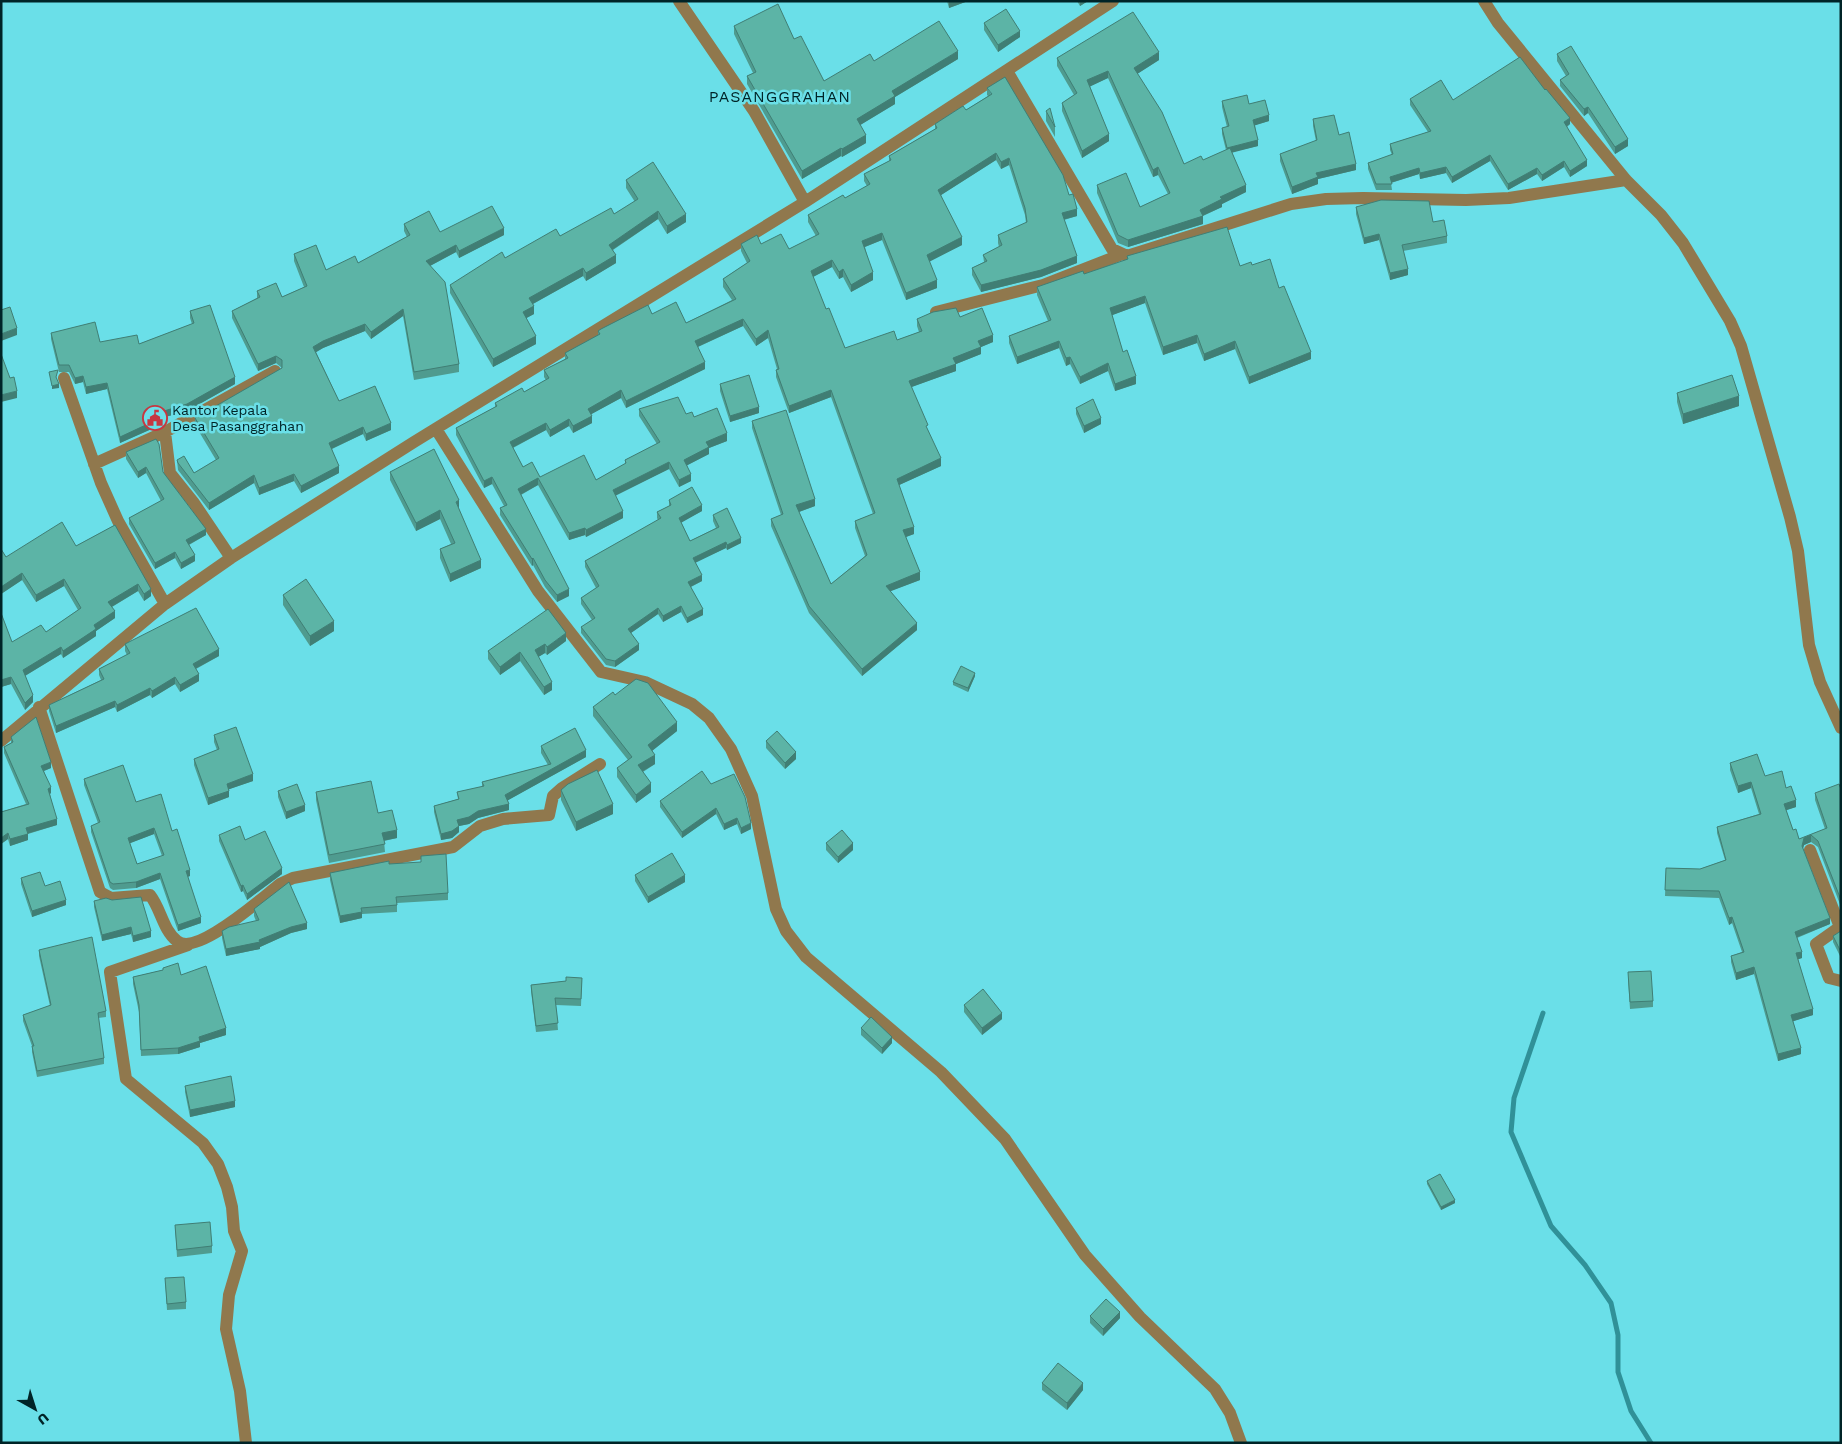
<svg xmlns="http://www.w3.org/2000/svg" width="1842" height="1444" font-family="'Work Sans',sans-serif">
	<rect width="100%" height="100%" fill="#6adfe8"/>
	<g fill="none" stroke-linecap="round" stroke-linejoin="round">
		<path stroke="#309198" stroke-width="5" d="M1543,1013l-29,85 -3,34 40,94 34,39 26,38 7,32v37l13,39 20,32"/>
		<path stroke="#90784d" stroke-width="12" d="M679,1l75,110 51,91
			M1484,1l14,22 128,157 35,35 22,28 47,78 11,25 49,171 8,34 11,94 11,37 21,46
			M1007,71l105,178 15,7 164,-52 35,-5 37,-1 103,2 43,-2 117,-18
			M936,312l107,-27 77,-30
			M64,378l37,105 17,38 47,83
			M436,429l102,162 63,81 44,10 47,22 17,14 22,31 21,47 24,113 10,22 20,26 135,115 64,67 80,116 55,62 75,72 15,24 11,30
			M165,432l110,-61
			M94,464l71,-32 5,41 24,30 37,55
			M39,707l61,185 11,6 39,-3c11,14 13,35 27,46 20,16 86,-44 103,-57l13,-6 160,-31 27,-21 23,-7 46,-4 4,-19 9,-8 38,-24
			M1,741l164,-137 66,-46 183,-116 391,-240 308,-201
			M1810,850l30,77 -24,17 13,34 12,3
			M188,945l-78,27 16,107 77,64 15,21 9,23 5,20 2,24 8,20 -13,44 -3,34 14,62 6,52"/>
	</g>
	<path fill="#4f9b8f" fill-rule="evenodd" d="M947,1h21l-19,7z
		M1077,1h11l-8,5z
		M984,23l36,14 -22,15 -14,-22z
		M734,26l60,13 30,42 50,-20 84,-2 -63,38v7l-35,21 6,18 -24,14 -1,-1 -39,23 -55,-95v-8l6,-3 -19,-39z
		M1557,54l71,92 -13,8 -27,-41 -4,3 -24,-30v-6l6,-4 -9,-15z
		M1057,58l102,2 -22,14 47,90 19,-4 23,-10 -4,-16v-6l5,-1 -5,-20v-6l27,3 20,17 -14,4 3,21 -26,6 14,40 -24,12v3l-19,9v8l-75,23 -10,-4 -21,-50v-8l43,22 28,-13 -10,-19 -5,2 -45,-99 -18,8 19,55 -27,17 -20,-47v-8l12,-8 -17,-29z
		M987,88l90,128 -13,4 13,43 -36,14 -60,15 -9,-17v-7l12,-6 -1,-7 16,-8 -1,-4v-8l28,-12 -1,-8 -16,-50 -8,4 -5,-9 -55,35 21,50 -33,16 8,27 -31,12 -24,-60 -17,7 8,33 -22,12 -8,-15 -4,2 -7,-12 -19,10 13,32 19,39 52,-8 22,-8 -2,-6v-7l43,-2 33,25 -12,5v7l-25,10v7l-45,16 30,79 -42,19 15,49 -8,3 14,43 -30,11 27,39 -55,46 -53,-63 -38,-87v-7l10,-4 -29,-87v-7l63,85 -16,6 32,72 34,-28 -10,-28v-7l18,-7 -42,-117 -42,16 -13,-36v-7l1,-1 -9,-31 -12,8 -13,-20 -45,21 7,22 -79,39 -5,-10 -30,16 1,9 -19,10 -4,-7 -19,11 -4,-7 -33,18 10,19 17,10 56,3 29,-16v-4l32,-16 -18,-28v-7l47,5 8,3 33,24 -18,7v6l-22,11 4,16 -12,6 -10,-18 -54,26 8,23 -37,19 -1,-2 -16,5 -31,-55 -17,10 48,101 -12,6 -12,-15 -12,-22 -1,1 -32,-51v-7l4,-2 -12,-22 -8,4 -28,-53v-7l39,-21v-4l29,-11 22,-12 -2,-3v-7l21,-11v-6l33,-18v-4l54,-17 34,9 46,-23 -9,-13v-8l24,-16 -6,-12v-7h20l28,5 27,-13 -8,-14v-7l37,-17 22,-12 -3,-5v-7l25,-13v-5l46,-27v-5l31,-14 22,-14 -1,-1z
		M1410,99l43,1 117,24 -3,3 20,39 -17,11 -6,-10 -22,14 -5,-7 -29,16 -18,-29 -38,22 -6,-10 -26,6 -1,-5 -28,9 1,7h-16l-8,-21v-6l24,-8 -2,-5v-6l38,-12 -18,-27z
		M1046,111l9,16v10l-9,-16z
		M1313,119l26,16 17,35 -38,9v5l-26,10 -12,-33v-7l36,-13 -3,-15z
		M626,180l60,42 -19,12 -9,-15 -45,31 3,13 -30,18 -3,-5 -50,28 1,10 -8,4 10,26 -43,23 -43,-74v-8l55,-27 109,-44 21,-12 -9,-14z
		M1356,207l77,15 14,14v7l-44,8 5,24 -18,5 -11,-40 -15,4 -8,-30z
		M404,224l36,8 64,3 -45,23 -3,-6 -26,14 29,98v8l-45,8 -11,-64 -32,23 -6,-8 -42,17 -7,4 23,49 52,29 -25,11 -3,-7 -31,15 7,24 -38,20 -7,-12 -35,14 -5,-12 -45,27 -31,-40 -1,-10 17,13 22,-13 -21,-35v-7l87,-50 -6,-5 -18,8 -26,-53v-7l25,-13v-7l25,6 22,-10 -10,-26v-7l32,16 32,-7 49,-26 -3,-6z
		M1127,256l113,10 12,-1 27,23 32,71 -62,25 -14,-35 -31,12 -7,-18 -34,12 -18,-52 -33,12 11,37 13,32 -21,7 -7,-20 -28,13 -10,-20 -4,2 -7,-18 -42,16 -8,-21v-7l39,-15 -11,-26v-8l47,-13 43,-14z
		M190,311l45,73 -48,27 -22,6v6l-45,20 -13,-54 -21,5 -3,-12 -8,2 -6,-12h-10l-8,-33v-6l49,9 39,2 53,-20 -2,-6z
		M720,384l39,29 -29,9 -10,-31z
		M1677,393l62,13 -56,18 -6,-22z
		M1076,408l25,16 -17,9 -8,-19z
		M126,452l37,20 43,63 -17,10 6,16 -14,8 -6,-11 -20,11 -26,-45v-6l32,-17 -15,-28 -8,5 -12,-19z
		M390,472l69,37 22,59 -31,14 -10,-24v-9l11,-5 -11,-25 -24,12 -26,-51z
		M669,500l33,11 -21,11 9,19 26,-13 -3,-7v-6l28,28 -14,7 -1,-2 -31,14 7,19 -11,6 12,28 -16,8 -6,-11 -18,10 -5,-8 -27,19 8,17 -24,17 -9,-2 -25,-32v-6l11,-7 -11,-16v-6l15,-10 -11,-21v-6l73,-41 -1,-2v-6l12,-6z
		M115,525l36,71 -7,5 -6,-10 -26,16 3,11 -19,13v5l-33,22 -2,-4 -36,22 8,26 -8,8 -14,-26 -10,3 11,-45 34,-10 32,-22 -14,-24 -28,16 -14,-22 -21,14v-45l5,8 70,-11z
		M283,595l51,36 -24,15 -27,-41z
		M566,641l-19,14 -2,-2 -7,4 14,33 -8,5 -24,-34 -20,14 -12,-16v-8z
		M125,644l94,12 -23,13 3,12 -19,11 -5,-8 -23,14 -2,-3 -33,17 -2,-5 -59,26 -7,-22v-6l52,-25 -2,-5v-6l28,-14 -2,-4z
		M975,676l-7,16 -15,-7v-3z
		M615,695l62,36 -25,20 3,13 -12,8 8,20 -15,11 -19,-26v-9l11,-8 -35,-44v-9z
		M214,735l39,46 -24,8v8l-21,8 -14,-40v-6l23,-9 -3,-8z
		M11,737l40,31 -7,3 7,22 -1,1 7,31 -29,9v6l-18,6 -2,-7 -7,5v-32l25,-8 -22,-51v-6l7,-4z
		M766,741l30,18 -11,10 -19,-21z
		M541,746l45,11 -78,43 1,10 -31,8 -9,6 -10,2v6l-7,6 -11,2 -7,-28v-6l24,-7 -1,-7 25,-5v-5l66,-17 -7,-12z
		M1730,763l35,13 21,12 10,19 -10,3 7,20 6,9 26,-10 -10,-29v-7l26,-4v118l-23,-60 -7,-5 -7,3 -1,3 27,76 -33,14 5,20 -4,1 15,56 -20,6 8,33 -23,7 -24,-87 -18,6 -5,-18v-6l11,-4 -10,-29 -3,2 -10,-27 -54,-2 1,-28 34,1 25,-9 -8,-27v-6l42,-13 -8,-26 -13,5 -8,-23z
		M84,779l52,23 36,29 18,45 -2,1 13,46 -23,8 -18,-52 -24,9 -23,2 -3,-2 -19,-56v-6l7,-3 -14,-38zM154,834l8,22 -25,8 -7,-21z
		M711,784l40,45 -10,5 -4,-10 -13,6 -8,-16 -34,24 -22,-31v-6z
		M561,790l52,24 -37,17 -15,-31z
		M278,791l27,20 -19,8 -8,-22z
		M316,792l62,21 19,25 -13,3 1,11 -56,11 -13,-63z
		M219,835l26,5 37,34 -35,26 -4,-9 -2,1 -22,-51z
		M826,843l27,7 -15,13 -12,-13z
		M389,864l59,29v7l-51,3v9l-35,2v4l-22,5 -10,-43v-7z
		M635,875l50,7 -37,21 -13,-22z
		M21,878l24,8 21,19 -34,12 -11,-33z
		M94,901l57,36 -18,5 -2,-8 -29,7 -8,-34z
		M254,909l53,20 -16,4 -31,14v2l-34,7 -4,-18v-7l34,-10 -2,-5z
		M1841,931v27l-8,-16v-6z
		M39,950l67,61v6l-8,1 6,40v6l-67,13 -5,-25v-6l-9,-25v-6l27,-9 -11,-50z
		M163,968l18,7 45,60 -26,8v4l-22,7 -37,2 -2,-44 -6,-28v-7l30,-7z
		M582,978l-1,28 -25,-1 2,25 -22,2 -5,-41v-6l35,-4z
		M1628,979l25,22v6l-23,2z
		M964,1005l38,14 -20,16 -18,-23z
		M861,1028l31,15 -10,11 -21,-19z
		M185,1086l50,21 -45,10 -5,-25z
		M1427,1181l28,22 -14,7 -14,-26z
		M175,1225l37,21v7l-35,4z
		M165,1278l21,24v7l-19,1z
		M1090,1316l30,2 -17,18 -13,-13z
		M1042,1383l41,7 -16,20 -25,-20z"/>
	<path fill="#407e74" d="M949,1h19l-19,7z
		M1080,1h8l-8,5z
		M1020,31v6l-22,15v-7z
		M958,51v8l-63,38v7l-38,23v-8l35,-28z
		M1159,52v8l-25,16v-8z
		M1108,71v7l-21,10v-8z
		M1588,107v6l-4,3v-7z
		M1269,115v6l-16,5v-6z
		M1570,118v6l-6,4v-6z
		M1109,134v7l-27,17v-7z
		M866,135v8l-24,14v-8z
		M1628,139v7l-13,8v-7z
		M1258,140v6l-31,8v-6z
		M841,148v8l-39,23v-8z
		M996,153v7l-58,37v-7z
		M1490,155v6l-38,22v-6z
		M1009,158v7l-8,4v-7z
		M1587,160v6l-17,11v-6z
		M1564,161v6l-22,14v-6z
		M1356,164v6l-38,9v5l-26,10v-7l24,-14z
		M1158,167v8l-5,2v-7z
		M1446,167v6l-26,6v-6z
		M1419,168v6l-29,9v-6z
		M1537,168v6l-29,16v-6z
		M1246,185v7l-24,12v3l-20,9h1v8l-75,23v-7l72,-30 20,-13z
		M1077,209v7l-15,4v-7z
		M658,211v8l-49,33v-7z
		M686,214v8l-19,12v-8z
		M504,228v7l-45,23v-7z
		M882,233v7l-20,8v-7z
		M1379,234v6l-15,4v-6z
		M962,237v8l-35,18v-8z
		M456,245v7l-30,16v-7z
		M616,255v8l-30,18v-8z
		M1077,256v7l-36,14 -60,15v-7z
		M832,260v7l-21,11v-7z
		M583,268v8l-54,30v-8z
		M843,269v8l-4,2v-7z
		M1408,269v6l-18,5v-7z
		M873,272v8l-22,12v-7z
		M937,280v8l-31,12v-7z
		M1145,296v7l-35,13v-8z
		M534,306v8l-11,6v-8z
		M403,309v7l-32,23v-7z
		M743,319v7l-48,22v-7z
		M365,324v7l-42,17 -10,6v-7l10,-6z
		M17,328v7l-16,6v-7z
		M768,330v8l-12,8v-7z
		M993,335v7l-12,5v7l-25,10v7l-47,17v-7l44,-23 25,-17z
		M1197,335v8l-34,12v-8z
		M536,336v8l-43,23v-8z
		M1059,341v7l-42,16v-7z
		M1235,341v8l-31,12v-7z
		M1311,352v7l-62,25v-7z
		M276,356v7l-18,8v-7z
		M1070,357v7l-4,2v-8z
		M705,362v7l-79,39v-7z
		M1108,363v8l-28,13v-7z
		M83,376v6l-8,2v-6z
		M1136,376v8l-21,7v-7z
		M235,377v7l-48,27 -22,6v6l-45,20v-6l44,-26z
		M107,383v6l-21,5v-7z
		M59,384v4l-7,1v-3z
		M621,390v8l-33,18v-7z
		M831,390v7l-42,16v-7z
		M17,391v7l-16,4v-7z
		M1739,396v10l-56,18v-10z
		M759,407v6l-29,9v-6z
		M592,416v7l-19,10v-7z
		M1101,418v6l-17,9v-7z
		M569,419v7l-19,11v-7z
		M391,423v7l-25,11v-7z
		M546,423v7l-36,19v-7z
		M363,427v7l-34,16v-7z
		M727,433v8l-18,7v6l-25,13v-7l22,-18z
		M941,458v8l-44,20v-7z
		M669,462v7l-56,28v-7z
		M339,466v7l-38,20v-7z
		M146,467v6l-8,5v-6z
		M294,474v7l-35,14v-7z
		M691,474v7l-12,6v-7z
		M254,475v8l-45,27v-7z
		M492,477v7l-8,4v-7z
		M538,478v7l-20,11v-7z
		M815,499v7l-19,7v-8z
		M459,500v9l-3,-7z
		M702,505v6l-23,13v-6z
		M440,510v9l-24,12v-8z
		M623,511v7l-37,19v-7z
		M914,527v7l-11,4v-8z
		M585,528v7l-16,5v-7z
		M206,529v6l-20,11v-6z
		M741,538v5l-14,7v-5z
		M726,542v6l-33,16v-6z
		M175,552v6l-20,11v-6z
		M195,555v6l-14,8v-6z
		M533,558v7l-1,1v-7z
		M481,560v8l-31,14v-8z
		M920,572v8l-34,13v-7z
		M22,573v7l-21,14v-7z
		M702,575v6l-14,7v-6z
		M64,579v7l-28,16v-7z
		M138,584v7l-30,18v-7z
		M151,589v7l-7,5v-7z
		M569,589v7l-12,6v-7z
		M681,606v6l-18,10v-6z
		M658,608v6l-30,21v-6z
		M703,609v6l-16,8v-5z
		M115,611v7l-19,13v5l-33,22v-7l31,-26z
		M334,621v10l-24,15v-10z
		M917,623v7l-55,46v-7z
		M566,633v8l-19,14v-8z
		M545,644v9l-10,6v-9z
		M639,644v6l-24,17v-6z
		M61,647v7l-38,23v-7z
		M219,649v7l-26,14v-6z
		M520,652v9l-20,14v-8z
		M975,673v3l-7,16v-4z
		M199,674v7l-19,11v-7z
		M11,677v7l-10,3v-7z
		M175,677v7l-23,14v-7z
		M552,682v8l-8,5v-8z
		M150,688v7l-33,17v-7z
		M33,695v7l-8,8v-7z
		M115,701v6l-59,26v-7z
		M677,722v9l-29,23v-9z
		M586,750v7l-81,45v-7z
		M796,752v7l-11,10v-6z
		M655,755v9l-17,10v-9z
		M51,762v6l-10,4v-6z
		M253,774v7l-26,9v-6z
		M1751,782v6l-13,5v-7z
		M651,783v9l-15,11v-8z
		M51,787v6l-3,2v-6z
		M229,791v6l-21,8v-7z
		M1796,800v7l-12,4v-7z
		M509,804v6l-31,8 -9,6 -10,2v6l-7,6 -11,2v-6l16,-14 21,-9z
		M613,804v10l-37,17v-9z
		M305,805v6l-19,8v-7z
		M716,808v6l-34,24v-6z
		M737,818v6l-13,6v-6z
		M57,819v6l-31,9v-6z
		M751,823v6l-10,5v-6z
		M154,828v6l-26,10v-6z
		M397,830v8l-15,3v-8z
		M8,833v6l-7,5v-6z
		M28,834v6l-18,6v-7z
		M1811,835v7l-7,3 -2,7v-6l2,-8z
		M853,843v7l-15,13v-6z
		M282,868v6l-35,26v-6z
		M190,870v6l-4,1v-6z
		M160,873v6l-24,9v-6z
		M685,875v7l-37,21v-6z
		M243,885v6l-2,1v-6z
		M66,900v5l-34,12v-6z
		M362,912v6l-22,5v-7z
		M201,917v6l-23,8v-6z
		M1732,917v6l-3,2v-7z
		M1830,918v6l-35,14v-6z
		M307,923v6l-16,4 -31,14v2l-34,7v-7l33,-9 32,-13z
		M131,927v7l-29,7v-6z
		M151,931v6l-18,5v-6z
		M1802,952v6l-6,2v-7z
		M1754,967v7l-18,6v-7z
		M1813,1009v6l-22,7v-7z
		M1002,1013v6l-20,16v-7z
		M226,1028v7l-26,8v4l-22,7v-6l21,-11z
		M892,1037v6l-10,11v-6z
		M1801,1048v6l-23,7v-7z
		M235,1101v6l-45,10v-7z
		M1455,1200v3l-14,7v-3z
		M1120,1312v6l-17,18v-7z
		M1083,1383v7l-16,20v-7z"/>
	<path fill="#5cb4a6" stroke="#407e74" fill-rule="evenodd" d="M778,4l16,35 7,-3 23,45 46,-27 4,7 65,-40 19,30 -66,40 3,5 -38,23 9,16 -24,14 -1,-1 -39,23 -55,-95 9,-4 -22,-46z
		M1006,9l14,22 -22,14 -14,-22z
		M1133,12l26,40 -25,16 28,44 22,52 17,-8 2,4 27,-12 16,37 -26,12 2,2 -22,11 3,6 -75,24 -10,-5 -21,-50 29,-12 14,34 30,-14 -12,-26 -5,3 -45,-99 -21,9 22,54 -27,17 -20,-48 15,-10 -20,-35z
		M1571,46l57,93 -13,8 -27,-40 -4,2 -24,-29 9,-6 -12,-20z
		M1520,57l25,33 1,-1 24,29 -6,4 23,38 -17,11 -6,-10 -22,14 -5,-7 -29,16 -18,-29 -38,22 -6,-10 -26,6 -1,-5 -29,9 2,7h-16l-8,-21 25,-9 -3,-10 41,-13 -21,-32 31,-19 12,20z
		M1005,77l58,98 6,20 4,-1 4,15 -15,4 15,43 -36,14 -60,15 -9,-17 15,-7 -4,-6 19,-10 -4,-10 29,-13 -2,-14 -16,-50 -8,4 -5,-9 -58,37 24,47 -35,18 10,25 -31,13 -24,-60 -20,8 11,31 -22,13 -8,-16 -4,3 -7,-12 -21,11 15,38 3,-1 16,40 49,-17 3,9 25,-9 -5,-12 16,-7 23,-4 4,9 22,-9 11,27 -15,6 3,6 -28,11 3,6 -47,17 19,44 -2,1 15,32 -44,21 17,48 -11,3 17,42 -34,14 31,37 -55,46 -53,-63 -38,-87 12,-5 -31,-93 34,-11 29,89 -19,6 35,79 36,-29 -12,-34 20,-8 -44,-123 -42,16 -13,-36 3,-1 -11,-39 -12,9 -13,-20 -48,22 10,21 -79,39 -5,-11 -33,19 4,7 -19,10 -4,-7 -19,11 -4,-7 -36,19 13,25 9,-5 8,15 44,-22 12,25 30,-17 -1,-3 35,-18 -21,-33 39,-12 8,17 6,-2 2,5 23,-9 10,25 -21,9 3,5 -25,13 7,14 -12,6 -10,-18 -56,28 10,21 -37,19 -1,-2 -16,5 -31,-55 -20,11 51,100 -12,6 -12,-15 -12,-22 -1,1 -32,-51 7,-3 -15,-28 -8,4 -28,-53 41,-22 -2,-3 27,-15 2,4 25,-14 -5,-8 24,-12 -3,-5 35,-19 -2,-3 3,-2 47,-24 4,9 24,-12 10,21 50,-24 -13,-20 27,-18 -9,-17 16,-9 4,9 20,-10 8,15 30,-15 -11,-19 35,-20 2,3 25,-14 -6,-10 27,-14 -2,-4 48,-28 -2,-4 28,-18 3,4 26,-16 -5,-6z
		M1247,95l2,9 16,-4 4,15 -16,5 5,20 -31,8 -5,-20 7,-2 -7,-25z
		M1050,108l5,19 -9,-16z
		M1334,115l5,20 10,-3 7,32 -40,9 2,4 -26,10 -12,-33 37,-14 -4,-21z
		M653,162l33,52 -19,12 -9,-15 -49,34 7,10 -30,18 -3,-5 -54,30 5,8 -11,6 13,24 -43,23 -43,-74 52,-33 3,6 51,-29 4,7 51,-28 3,6 24,-15 -12,-19z
		M1381,200l48,1 4,21 11,-2 3,16 -45,9 6,24 -18,4 -11,-39 -15,4 -8,-31z
		M492,206l12,22 -45,23 -3,-6 -30,16 19,21 14,82 -45,8 -11,-63 -32,23 -6,-8 -42,17 -10,6 26,54 36,-15 16,37 -25,11 -3,-7 -34,16 10,23 -38,20 -7,-12 -35,14 -5,-13 -45,28 -31,-40 -1,-3 7,-4 10,17 25,-15 -24,-40 87,-50v-8l-6,-4 -18,8 -26,-53 28,-14 -3,-6 19,-8 6,14 25,-11 -13,-32 22,-9 10,25 29,-14 3,7 52,-28 -6,-11 25,-13 11,21z
		M1227,227l13,39 11,-4 1,3 18,-6 9,29 5,-2 27,66 -62,25 -14,-36 -31,13 -7,-19 -34,12 -18,-51 -35,12 13,44 4,-2 9,26 -21,8 -7,-21 -28,14 -10,-20 -4,1 -7,-17 -42,16 -8,-21 42,-16 -14,-33 46,-16 1,3 44,-15 -1,-3z
		M210,305l25,72 -48,27 -23,7 1,5 -45,21 -13,-54 -21,4 -3,-11 -8,2 -6,-13h-10l-8,-32 44,-11 5,20 37,-7 2,9 55,-21 -4,-12z
		M10,307l7,21 -16,6v-24z
		M1,354l9,24 4,-1 3,14 -16,4z
		M58,370l-2,7 3,7 -7,2 -3,-14z
		M749,375l10,32 -29,9 -10,-32z
		M1732,375l7,21 -56,18 -6,-21z
		M1093,399l8,19 -17,8 -8,-18z
		M156,439l3,5 4,28 43,57 -20,11 9,15 -14,8 -6,-11 -20,11 -26,-45 35,-19 -18,-32 -8,5 -12,-20z
		M434,449l25,51 -3,2 25,58 -31,14 -10,-25 15,-6 -15,-33 -24,13 -26,-51z
		M692,487l10,18 -23,13 11,23 29,-14 -6,-12 14,-7 14,30 -14,7 -1,-3 -33,16 9,17 -14,7 15,27 -16,9 -6,-12 -18,10 -5,-8 -30,21 11,15 -24,17 -9,-2 -25,-32 14,-9 -14,-20 18,-12 -14,-25 76,-43 -4,-6 14,-7 -2,-5z
		M62,522l14,24 39,-21 36,64 -7,5 -6,-10 -30,18 7,9 -21,14 2,4 -33,22 -2,-4 -38,23 10,25 -8,8 -14,-26 -10,3v-67l11,29 29,-17 5,7 35,-24 -17,-29 -28,16 -14,-22 -21,14v-38l5,8z
		M306,579l28,42 -24,15 -27,-41z
		M196,608l23,41 -26,15 6,10 -19,11 -5,-8 -23,14 -2,-3 -33,17 -2,-4 -59,25 -7,-21 55,-26 -5,-10 31,-16 -5,-9z
		M548,609l18,24 -19,14 -2,-3 -10,6 17,32 -8,5 -24,-35 -20,15 -12,-16z
		M961,666l14,7 -7,15 -15,-6z
		M636,679l12,4 29,39 -29,23 7,10 -17,10 13,18 -15,12 -19,-27 15,-11 -39,-50 20,-15 2,3z
		M36,717l15,45 -10,4 10,21 -3,2 9,30 -31,9 2,6 -18,5 -2,-6 -7,5v-26l28,-8 -25,-57 9,-5 -2,-5z
		M236,727l17,47 -26,10 2,7 -21,7 -14,-39 25,-10 -5,-14z
		M575,728l11,22 -81,45 4,9 -31,7 -9,6 -12,3 2,6 -7,5 -11,3 -7,-28 25,-7 -2,-7 27,-6 -2,-4 69,-18 -10,-18z
		M777,731l19,21 -11,11 -19,-22z
		M1757,754l8,22 17,-5 4,17 5,-2 5,14 -12,4 9,26 3,-1 3,10 28,-11 -12,-35 24,-9 2,5v111l-23,-59 -7,-6 -7,3 -2,8 28,72 -35,14 7,20 -6,1 17,56 -22,6 10,33 -23,6 -24,-87 -18,6 -5,-17 13,-4 -12,-35 -3,1 -10,-27 -54,-1 1,-22 34,1 26,-9 -9,-33 44,-13 -10,-32 -13,4 -8,-23z
		M123,765l13,37 25,-8 11,37 5,-2 13,41 -4,1 15,46 -23,8 -18,-52 -24,9 -23,2 -3,-2 -19,-56 9,-4 -16,-43zM154,828l10,27 -27,9 -9,-26z
		M597,770l16,34 -37,18 -15,-32 7,-6z
		M702,771l9,13 23,-10 11,23 6,26 -10,5 -4,-10 -13,6 -8,-16 -34,24 -22,-31z
		M371,781l7,32 14,-3 5,20 -15,3 3,11 -56,11 -13,-63z
		M297,784l8,21 -19,7 -8,-21z
		M240,826l5,14 20,-9 17,37 -35,26 -4,-9 -2,1 -22,-51z
		M842,830l11,13 -15,14 -12,-14z
		M672,853l13,22 -37,22 -13,-22z
		M446,854l2,39 -52,4 1,8 -36,3 1,4 -22,4 -10,-43 59,-12v3l32,-2v-6z
		M40,872l5,14 15,-5 6,19 -34,11 -11,-33z
		M289,882l18,41 -16,4 -32,13 1,2 -34,7 -4,-18 7,-4 30,-7 -5,-11z
		M141,897l10,34 -18,5 -2,-9 -29,8 -8,-34 12,-3 6,2z
		M1841,931v21l-8,-16z
		M92,937l14,74 -8,2 6,45 -67,13 -5,-25h2l-11,-31 28,-10 -12,-55z
		M178,963l3,12 25,-9 20,62 -27,9 1,4 -22,7 -37,2 -2,-45 -6,-28 30,-7v-2z
		M1651,971l2,30 -23,1 -2,-30z
		M566,977l16,1 -1,21 -26,-1 3,25 -22,3 -5,-41 35,-4z
		M983,989l19,24 -20,15 -18,-23z
		M871,1017l21,20 -10,11 -21,-20z
		M231,1076l4,25 -45,9 -5,-24z
		M1440,1174l15,26 -14,7 -14,-26z
		M210,1222l2,24 -35,4 -2,-25z
		M184,1277l2,25 -19,2 -2,-26z
		M1106,1299l14,13 -17,17 -13,-13z
		M1058,1363l25,20 -16,20 -25,-20z"/>
	<defs>
		<symbol id="civic-ring" viewBox="-11 -11 22 22"><circle r="9.5" fill="#6adfe8" stroke="#c73740" stroke-width="1.5"/><path d="M-.6-6.5H3V-4.5H.6V-3L4-1V1h2V6H-6V1h2V-1L-.6-3ZM-1.2 2.5V6h2.4V2.5Z" fill="#c73740"/></symbol>
	</defs>
	<g fill-rule="evenodd">
		<use href="#civic-ring" x="141" y="404" width="28" height="28"/>
	</g>
	<g text-anchor="middle" stroke-width="5" stroke-linejoin="round" paint-order="stroke">
		<g font-size="14" fill="#002427" stroke="#6adfe8" text-anchor="start">
			<text x="172" y="415">Kantor Kepala<tspan x="172" dy="16">Desa Pasanggrahan</tspan></text>
		</g>
		<g font-size="16" letter-spacing="1" fill="#002427" stroke="#6adfe8">
			<text x="780" y="102">PASANGGRAHAN</text>
		</g>
	</g>
	<rect width="1842" height="1444" fill="none" stroke="#002427" stroke-width="5"/>
	<g transform="translate(35 1409) rotate(141)" stroke="#6adfe8" stroke-width="4" paint-order="stroke">
	<path d="M0-4L9 19L0 12L-9 19Z" fill="#002427"/>
	<text y="-8" font-size="14" font-weight="bold" text-anchor="middle" fill="#002427">U</text>
	</g>
</svg>
